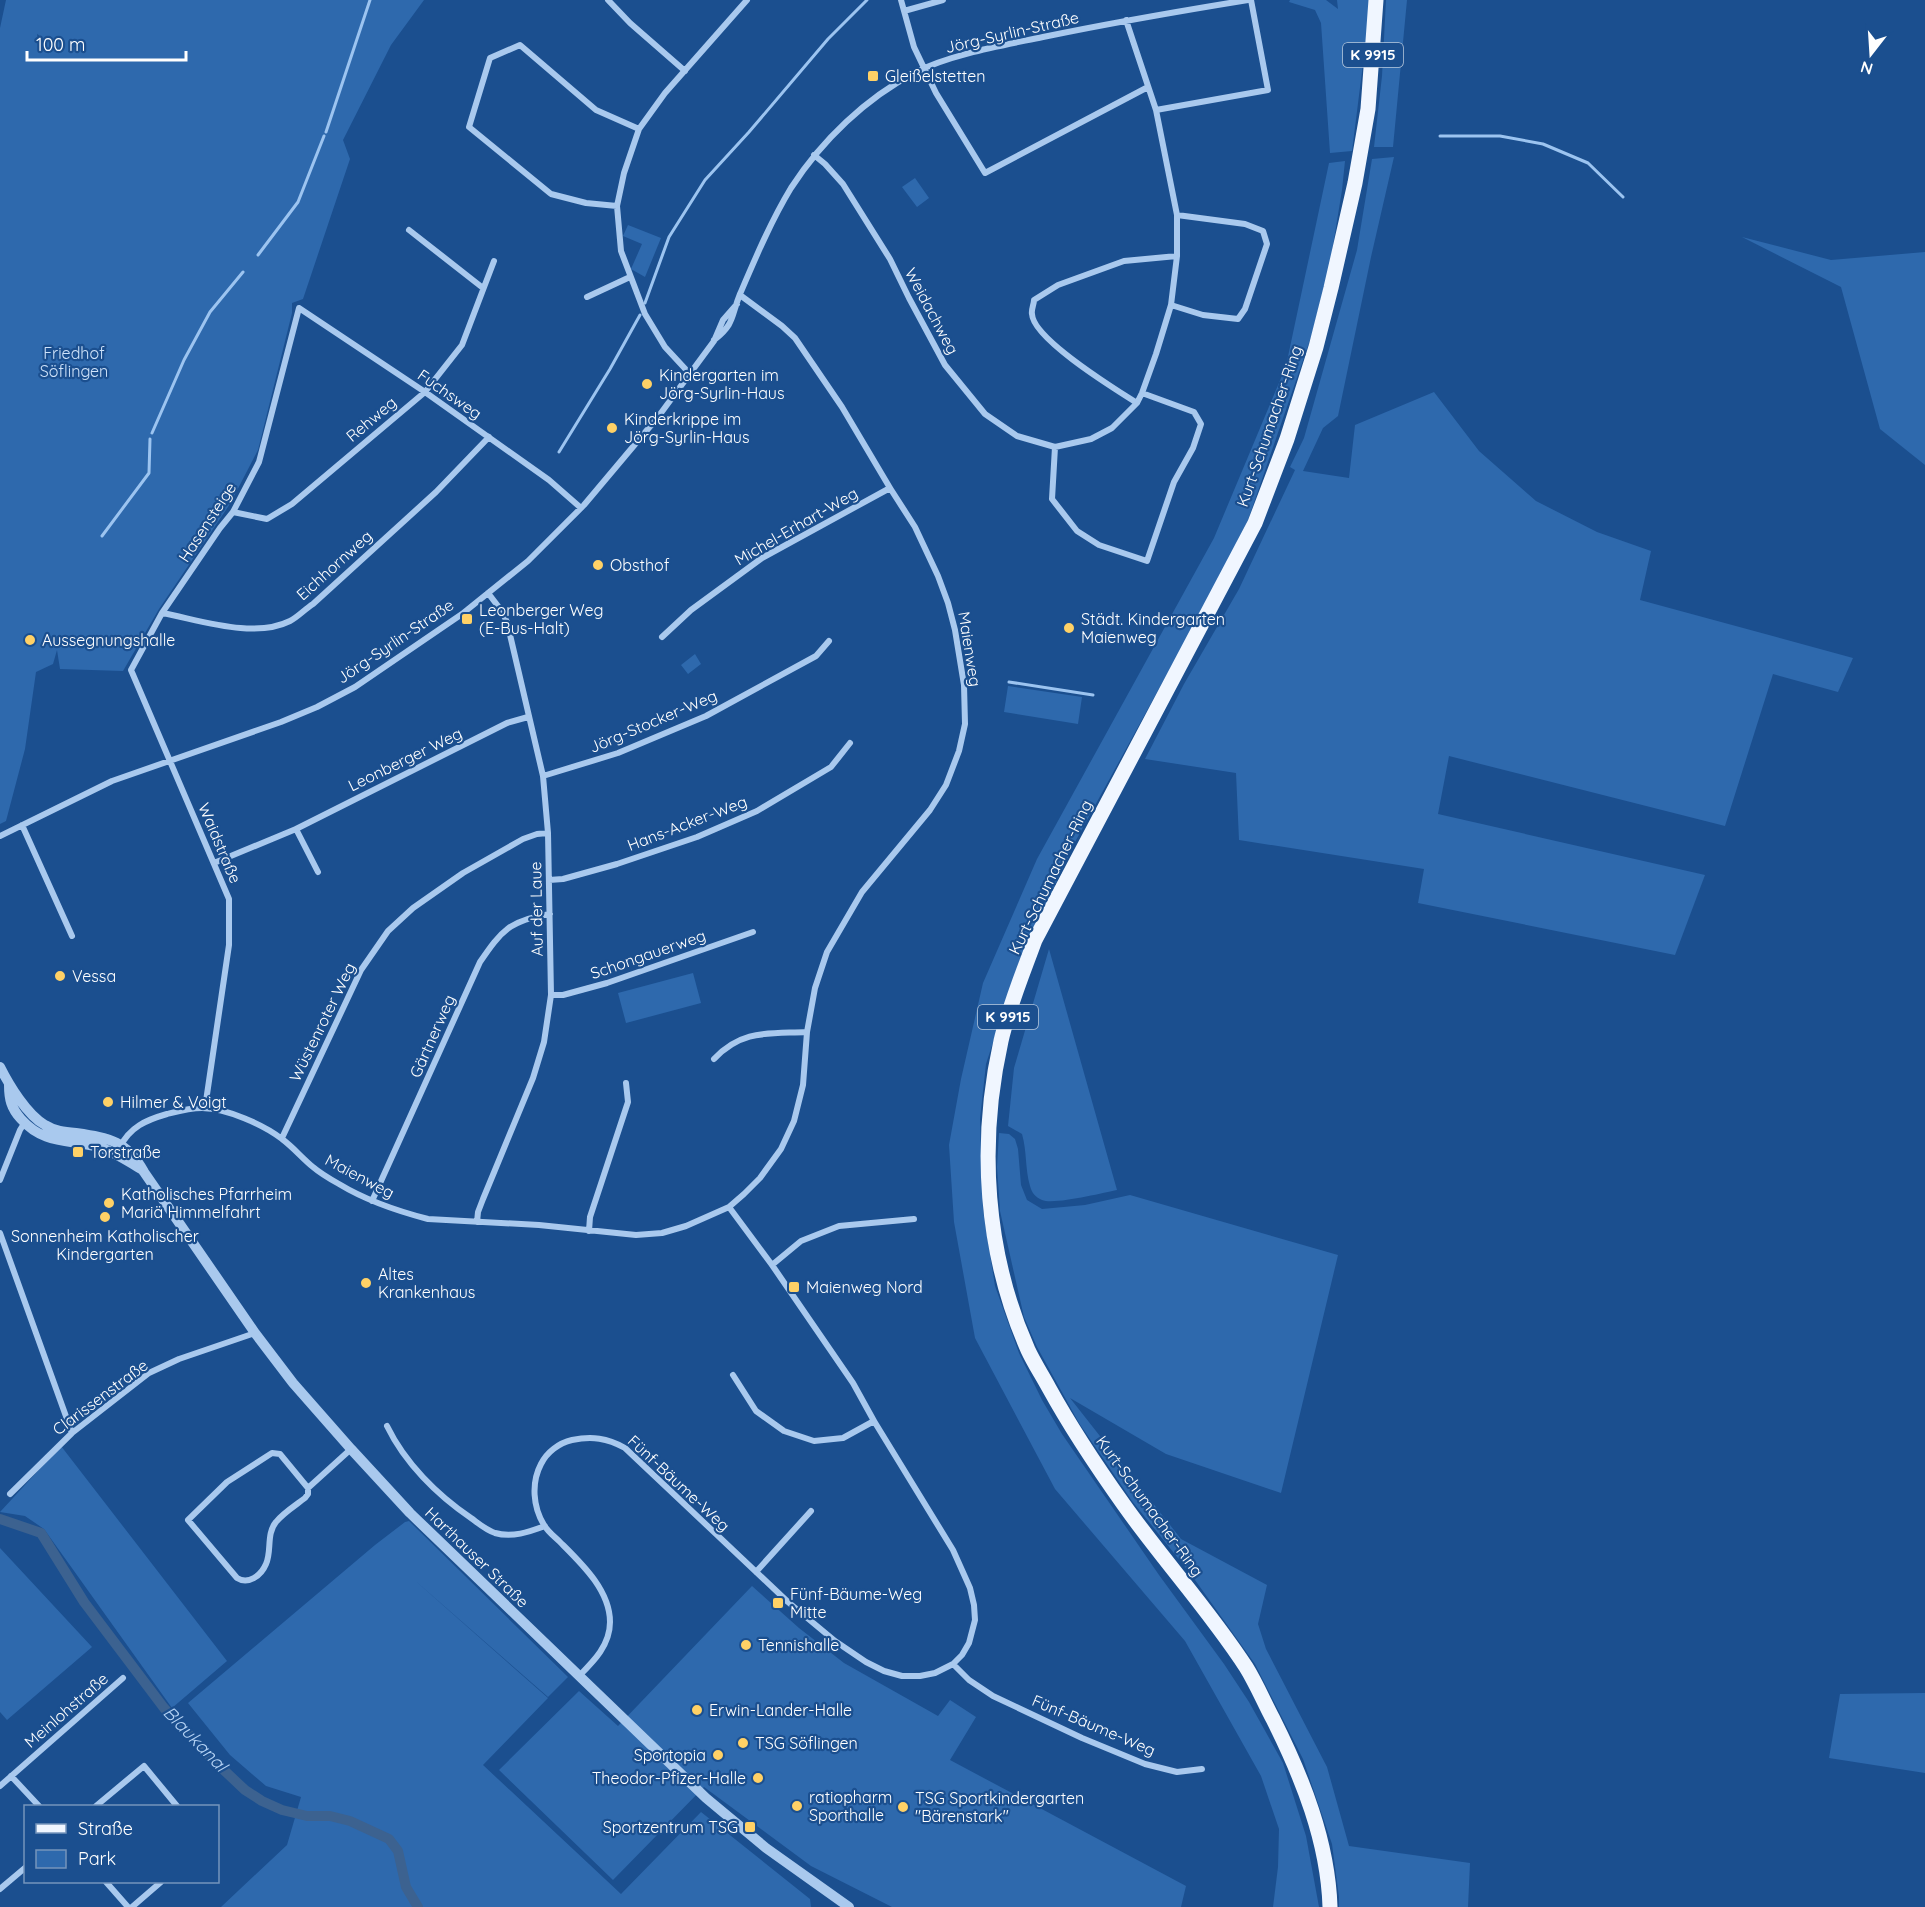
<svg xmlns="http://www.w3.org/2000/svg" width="1925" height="1907" font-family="Quicksand,sans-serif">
	<rect width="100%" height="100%" fill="#1b4f8f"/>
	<path fill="#2e69ad" d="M6,0h418l-33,45 -48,95 7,19 -47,140 -11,4v10l-34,137 -28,54 -71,105 -36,62 -63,-2 -3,-19 -4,14 -17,8 -11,77 -19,72 -6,3v-796z
		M1290,0h36l12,9 -1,-9h32l-1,24 -16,127 -22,2 -9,-130 -6,-13 -26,-8z
		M1386,0h21l-14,147h-19l8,-71z
		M1394,157l-23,100 -33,159 -15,12 -20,43 46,7 6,-53 79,-33 45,59 57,50 61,31 54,19 -11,49 213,58 -15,34 -65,-18 -48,152 -276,-70 -11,58 267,61 -30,80 -257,-52 6,-34 -185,-29 -3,-67 -91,-14 39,-75 55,-95 56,-119 -5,-3 14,-29 53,-188 15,-91z
		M1345,161l-3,29 -12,74 -19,73 -63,183 -41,81 -132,241 -55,117 -34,105 -6,55 3,91 12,76 24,67 23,47 20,34 97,141 65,89 25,38 34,61 23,73 13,71h-46l5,-40 1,-38 -18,-53 -76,-135 -130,-152 -80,-151 -21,-116 -5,-77 12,-66 22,-96 54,-124 177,-321 72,-172 43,-203z
		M915,178l14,20 -12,9 -15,-20z
		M628,225l33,13 -16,39 -14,-8 11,-25 -19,-8z
		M1742,237l89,23 94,-8v213l-45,-36 -39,-142z
		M695,654l6,10 -13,10 -7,-9z
		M1008,686l74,11 -4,27 -74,-12z
		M1049,949l68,241c-15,3 -63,15 -75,10 -7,-3 -10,-7 -12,-14 -5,-17 -3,-35 -8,-52l-14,-8 6,-58z
		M693,973l8,30 -75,20 -8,-30z
		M999,1133l10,1 6,5 3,10 3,36 6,15 15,9 43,-4 45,-10 208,60 -57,238 -115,-39 -96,-56 111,141 86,46 -9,39 8,25 61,118 22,79 121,17 -2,44h-129v-10l-7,-53 -29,-85 -48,-95 -65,-91 -58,-72 -53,-78 -42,-76 -13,-30 -24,-106 -3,-44z
		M61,1446l166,215 -55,47 -128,-179 -19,-13 -25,-4z
		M409,1521l159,156 -20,20 -137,-120 137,121 -65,67 138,129 80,-82 109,87 1,8h-590l66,-62 14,-48 -35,-11 -36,-31 -42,-52 187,-158 30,-23z
		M0,1548l92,99 -85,73 -7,-8z
		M752,1586l47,42 45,35 94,53 12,-16 26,17 -26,43 236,126 -5,21h-289l-81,-41 -107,-79 -91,93 -114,-110 80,-79 39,35z
		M1925,1693v80l-96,-15 11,-64z"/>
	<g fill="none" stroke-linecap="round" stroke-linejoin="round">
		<path stroke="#9cc4f0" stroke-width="3" d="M326,132l44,-132
			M1440,136h60l43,8 45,19 35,34
			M258,255l40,-53 26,-66
			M645,303l24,-66 36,-57 44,-48 79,-93 39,-39
			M152,433l32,-73 26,-48 33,-40
			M559,452l51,-83 30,-54
			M102,536l47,-63 1,-34
			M1009,682l84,13"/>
		<path stroke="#3c6290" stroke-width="10" d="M0,1519l41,14 43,69 80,106 47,50 34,32 17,11 20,9 25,6h23l20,5 39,18 9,12 8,36 12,20"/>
		<path stroke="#a9c9ee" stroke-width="6" d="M608,0l22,23 55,48
			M901,0l13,47 22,46 49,80 163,-86
			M904,11l39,-11
			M1156,110l112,-20 -17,-90
			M814,155l11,9 18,20 47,75 19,39 36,67 40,49 32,22 38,11 36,-8 21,-11 25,-25 5,-10 14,-39 15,-49 6,-49v-41l-21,-105 -30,-90
			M617,206l-31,-3 -35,-9 -82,-67 21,-69 30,-13 76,65 43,19
			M409,230l74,58
			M587,297l43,-20
			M1171,305l32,10 35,4 7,-10 22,-65 -4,-13 -18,-7 -68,-9
			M714,340c21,-16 17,-24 26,-46 15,-35 31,-73 51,-106 31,-48 75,-90 125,-116 35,-18 89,-27 127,-35 68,-14 137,-26 205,-37
			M690,374l-25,-27 -20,-33 -24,-63 -4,-45 7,-33 15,-44 26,-36 82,-93
			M1137,403c-22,-14 -104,-64 -105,-89 -1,-4 2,-10 2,-14l24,-15 66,-24 53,-5
			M1055,447l-3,52 25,32 22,14 48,16 27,-79 19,-34 8,-24 -7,-12 -52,-19
			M233,512l34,7 25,-15 133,-112 37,-47 32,-84
			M162,613c38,7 92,26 128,8 8,-4 15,-12 23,-17l123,-112 53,-55
			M662,637l29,-27 71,-52 128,-70
			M543,776l75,-23 88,-37 110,-60 13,-15
			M22,825l50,111
			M296,829l22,43
			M0,836l112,-55 169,-59 36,-15 38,-20 107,-73 66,-53 56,-56 74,-88 56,-76 9,-21 14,-16
			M214,863l82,-34 211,-106 21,-6
			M549,880l14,-1 54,-15 80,-27 60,-26 74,-44 19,-24
			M551,995h12l44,-12 146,-51
			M714,1059c28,-30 55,-25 93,-27
			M205,1108l24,-163v-46l-98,-229 31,-57 58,-85 13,-16 26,-50 40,-154 126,84 124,88 32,28
			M282,1138l79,-168 27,-39 25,-23 50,-35 60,-34 14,-5 11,-1
			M120,1147c10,-20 26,-27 47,-33 12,-3 23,-6 35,-6 24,0 62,17 80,31 11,8 20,19 31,28 7,6 17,12 26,17 28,17 58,27 89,35l111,6 97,10 26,-2 24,-7 43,-19 15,-13 16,-16 21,-29 13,-28 9,-36 4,-53 8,-44 12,-36 35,-60 68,-82 16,-25 13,-34 6,-27 -1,-39 -9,-55 -7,-27 -10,-27 -23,-49 -25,-39 -48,-81 -47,-69 -13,-12 -42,-31
			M0,1180l20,-50 5,-8
			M372,1201l108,-239c21,-31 30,-42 70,-48
			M477,1222l1,-10 5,-13 50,-121 11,-36 7,-47 -3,-162 -5,-57 -36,-154 -6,-12 -13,-17
			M589,1231l1,-14 38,-115 -2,-19
			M0,1233l72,200
			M772,1265l29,-24 38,-15 75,-7
			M733,1375l23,36 28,20 30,10 29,-3 31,-17
			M387,1426c18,37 50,69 84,92 7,5 15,12 24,15 17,5 34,-1 50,-7
			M308,1488v6l-3,4c-9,7 -22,15 -29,24 -10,12 -4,29 -10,42 -5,12 -18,21 -29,14l-49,-58 39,-38 45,-29 8,1 28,34 43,-39
			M10,1494l62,-61 77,-60 30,-14 76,-26
			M756,1572l55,-61
			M953,1664l16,16 24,16 89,42 63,26 32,8 25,-3
			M579,1676c15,-15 31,-31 31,-54 0,-32 -29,-59 -50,-80 -5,-5 -12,-10 -16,-17 -11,-18 -13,-42 -3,-61 6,-12 18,-21 31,-24 20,-4 35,-2 53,8l163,154 47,39 31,21 18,9 18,5h18l15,-3 18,-9 9,-9 7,-12 6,-23 -1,-15 -4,-17 -17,-38 -79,-129 -21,-38 -81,-118 -43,-58
			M11,1776l28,30
			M0,1786l123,-108
			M96,1806l48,-40 33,40
			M106,1882l22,25
			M0,1889l26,-22
			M132,1907l29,-25"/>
		<path stroke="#a9c9ee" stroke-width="10" d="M0,1067c9,18 27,48 45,58 9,6 20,7 31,8 34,5 51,8 68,39l111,161 38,50 58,66 59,64 296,285 60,50 83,59
			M9,1085c0,14 2,23 12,34 23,26 48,20 78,28 15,5 29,14 42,22"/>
		<path stroke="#f0f6ff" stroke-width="15" d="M1330,1907c-2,-66 -28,-130 -57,-188 -9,-17 -17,-36 -27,-52 -37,-57 -83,-107 -122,-162 -27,-38 -53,-77 -75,-117 -7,-13 -15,-25 -21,-38 -43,-97 -50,-206 -27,-309 8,-35 22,-68 34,-101l220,-417 32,-84 29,-92 15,-59 24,-105 13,-74 8,-109"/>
	</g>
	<g fill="#ffd166" stroke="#1b4f8f" stroke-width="2">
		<rect x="867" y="70" width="12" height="12" rx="3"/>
		<circle cx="647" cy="384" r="6"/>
		<circle cx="612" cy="428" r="6"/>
		<circle cx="598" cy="565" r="6"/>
		<rect x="461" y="613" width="12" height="12" rx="3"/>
		<circle cx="1069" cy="628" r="6"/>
		<circle cx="30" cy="640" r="6"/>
		<circle cx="60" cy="976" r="6"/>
		<circle cx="108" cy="1102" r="6"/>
		<rect x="72" y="1146" width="12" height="12" rx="3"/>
		<circle cx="109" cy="1203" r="6"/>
		<circle cx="105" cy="1217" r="6"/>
		<circle cx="366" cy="1283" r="6"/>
		<rect x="788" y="1281" width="12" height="12" rx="3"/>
		<rect x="772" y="1597" width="12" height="12" rx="3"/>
		<circle cx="746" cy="1645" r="6"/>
		<circle cx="697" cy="1710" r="6"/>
		<circle cx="743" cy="1743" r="6"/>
		<circle cx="718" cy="1755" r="6"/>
		<circle cx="758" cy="1778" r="6"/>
		<circle cx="797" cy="1806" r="6"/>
		<circle cx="903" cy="1807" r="6"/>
		<rect x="744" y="1821" width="12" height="12" rx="3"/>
	</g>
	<g text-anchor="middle" stroke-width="4.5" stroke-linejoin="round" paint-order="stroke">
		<g fill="#1b4f8f" stroke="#bbcadd" stroke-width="1.5">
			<rect x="1343" y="43" width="60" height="24" rx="4.5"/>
			<rect x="978" y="1005" width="60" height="24" rx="4.5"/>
		</g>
		<g font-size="15" font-weight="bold" fill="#fff">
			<text x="1373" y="60">K 9915</text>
			<text x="1008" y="1022">K 9915</text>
		</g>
		<g font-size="16" fill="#fff" stroke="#1b4f8f">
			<text transform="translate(1012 32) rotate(-13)" y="6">Jörg-Syrlin-Straße</text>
			<text transform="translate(932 311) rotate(62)" y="6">Weidachweg</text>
			<text transform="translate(450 394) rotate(35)" y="6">Fuchsweg</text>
			<text transform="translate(371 419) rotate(-40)" y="6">Rehweg</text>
			<text transform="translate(1269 426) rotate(-71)" y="6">Kurt-Schumacher-Ring</text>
			<text transform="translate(207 522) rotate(-57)" y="6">Hasensteige</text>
			<text transform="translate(796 526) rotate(-30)" y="6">Michel-Erhart-Weg</text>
			<text transform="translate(334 565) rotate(-42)" y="6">Eichhornweg</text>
			<text transform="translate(395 641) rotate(-34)" y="6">Jörg-Syrlin-Straße</text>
			<text transform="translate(970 649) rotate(81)" y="6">Maienweg</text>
			<text transform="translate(653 721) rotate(-23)" y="6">Jörg-Stocker-Weg</text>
			<text transform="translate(405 759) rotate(-26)" y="6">Leonberger Weg</text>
			<text transform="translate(687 823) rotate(-21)" y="6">Hans-Acker-Weg</text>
			<text transform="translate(220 843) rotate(67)" y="6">Waidstraße</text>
			<text transform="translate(1050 877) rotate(-64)" y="6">Kurt-Schumacher-Ring</text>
			<text transform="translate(536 909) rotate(-91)" y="6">Auf der Laue</text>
			<text transform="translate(648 954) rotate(-19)" y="6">Schongauerweg</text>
			<text transform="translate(322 1022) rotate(-64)" y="6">Wüstenroter Weg</text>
			<text transform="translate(432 1036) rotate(-66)" y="6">Gärtnerweg</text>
			<text transform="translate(360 1176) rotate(28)" y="6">Maienweg</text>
			<text transform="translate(100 1397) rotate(-37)" y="6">Clarissenstraße</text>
			<text transform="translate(679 1483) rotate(43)" y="6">Fünf-Bäume-Weg</text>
			<text transform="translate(1150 1506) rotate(54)" y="6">Kurt-Schumacher-Ring</text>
			<text transform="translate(477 1557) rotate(44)" y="6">Harthauser Straße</text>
			<text transform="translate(66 1710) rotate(-41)" y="6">Meinlohstraße</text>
			<text transform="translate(1094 1725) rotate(23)" y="6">Fünf-Bäume-Weg</text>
		</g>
		<g font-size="16" fill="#fff" stroke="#1b4f8f" text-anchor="start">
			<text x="885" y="82">Gleißelstetten</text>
			<text x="659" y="381">Kindergarten im<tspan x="659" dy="18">Jörg-Syrlin-Haus</tspan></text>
			<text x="624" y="425">Kinderkrippe im<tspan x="624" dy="18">Jörg-Syrlin-Haus</tspan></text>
			<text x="610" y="571">Obsthof</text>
			<text x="479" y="616">Leonberger Weg<tspan x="479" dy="18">(E-Bus-Halt)</tspan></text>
			<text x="1081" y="625">Städt. Kindergarten<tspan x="1081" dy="18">Maienweg</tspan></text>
			<text x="42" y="646">Aussegnungshalle</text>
			<text x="72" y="982">Vessa</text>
			<text x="120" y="1108">Hilmer &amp; Voigt</text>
			<text x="90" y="1158">Torstraße</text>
			<text x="121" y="1200">Katholisches Pfarrheim<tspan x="121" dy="18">Mariä Himmelfahrt</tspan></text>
			<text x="105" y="1242" text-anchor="middle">Sonnenheim Katholischer<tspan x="105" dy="18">Kindergarten</tspan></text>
			<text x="378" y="1280">Altes<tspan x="378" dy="18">Krankenhaus</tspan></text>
			<text x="806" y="1293">Maienweg Nord</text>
			<text x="790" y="1600">Fünf-Bäume-Weg<tspan x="790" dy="18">Mitte</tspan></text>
			<text x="758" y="1651">Tennishalle</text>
			<text x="709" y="1716">Erwin-Lander-Halle</text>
			<text x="755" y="1749">TSG Söflingen</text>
			<text x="706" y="1761" text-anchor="end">Sportopia</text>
			<text x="746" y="1784" text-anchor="end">Theodor-Pfizer-Halle</text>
			<text x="809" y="1803">ratiopharm<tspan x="809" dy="18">Sporthalle</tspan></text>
			<text x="915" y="1804">TSG Sportkindergarten<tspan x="915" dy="18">"Bärenstark"</tspan></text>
			<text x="738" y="1833" text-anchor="end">Sportzentrum TSG</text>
		</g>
		<g font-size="16" fill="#cfe3fa" stroke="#1b4f8f">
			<text x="74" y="359">Friedhof<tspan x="74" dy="18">Söflingen</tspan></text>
		</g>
		<g font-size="18" font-style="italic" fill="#b5d3f5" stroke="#1b4f8f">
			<text transform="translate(195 1739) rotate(46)" y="6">Blaukanal</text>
		</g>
	</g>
	<rect x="24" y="1805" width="195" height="78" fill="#1b4f8f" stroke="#7695bc" stroke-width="1.5"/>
	<rect x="36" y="1824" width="30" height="9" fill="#f0f6ff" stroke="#7695bc" stroke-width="1.5"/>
	<text x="78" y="1835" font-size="18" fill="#ffffff">Straße</text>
	<rect x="36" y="1850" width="30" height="18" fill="#2e69ad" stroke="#7695bc" stroke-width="1.5"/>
	<text x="78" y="1865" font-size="18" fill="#ffffff">Park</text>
	<g transform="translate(1871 54) rotate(197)" stroke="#1b4f8f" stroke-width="4.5" paint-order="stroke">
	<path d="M0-4.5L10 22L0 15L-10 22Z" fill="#ffffff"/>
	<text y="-9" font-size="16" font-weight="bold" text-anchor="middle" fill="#ffffff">N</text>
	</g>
	<path d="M27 51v9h159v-9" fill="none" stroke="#ffffff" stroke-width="3"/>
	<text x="36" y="51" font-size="18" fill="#ffffff" stroke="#1b4f8f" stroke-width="4.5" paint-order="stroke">100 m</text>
</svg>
